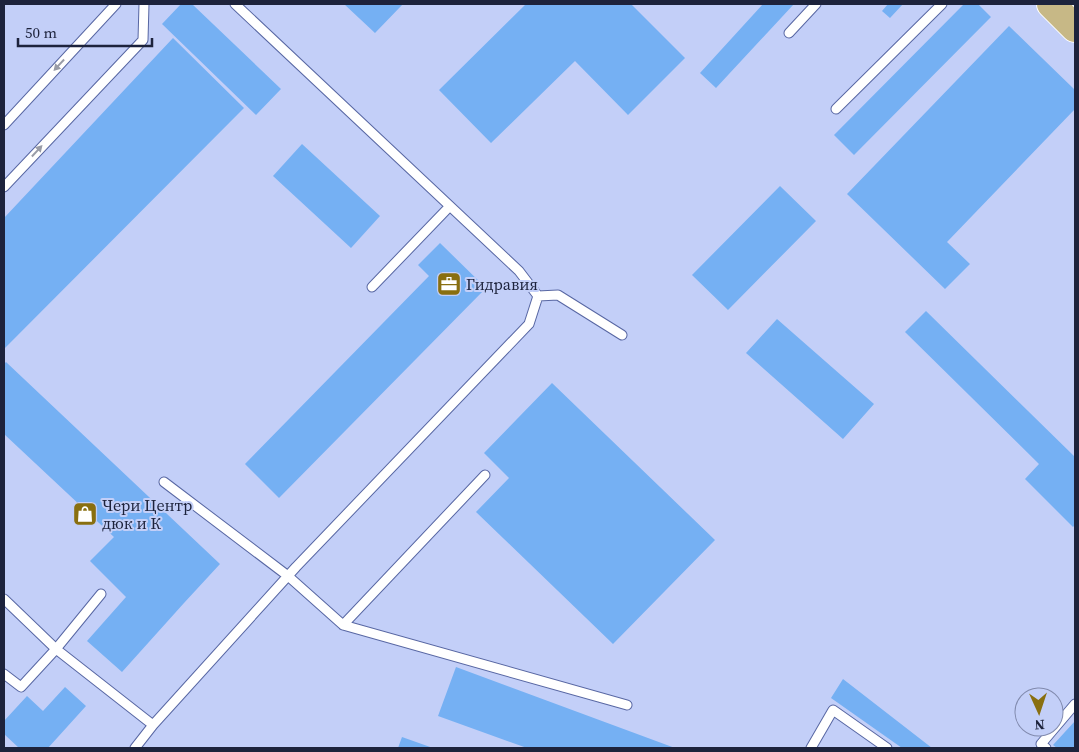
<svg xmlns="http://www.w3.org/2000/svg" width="1079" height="752" font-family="'Source Serif 4',serif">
	<rect width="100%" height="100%" fill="#c3cff8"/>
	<path fill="#75b0f3" d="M181,4h11l89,85 -25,26 -94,-91z
		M344,4h59l-28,29z
		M526,4h105l54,54 -57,57 -53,-54 -84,82 -52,-53z
		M763,4h31l-78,84 -16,-15z
		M888,4h15l-13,14 -8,-7z
		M964,4h14l13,13 -137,138 -20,-20z
		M1009,26l66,64v19l-128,133 23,22 -25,25 -98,-95z
		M173,38l71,70 -240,241v-131z
		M302,144l78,72 -29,32 -78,-72z
		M780,186l36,35 -88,89 -36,-35z
		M440,243l46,45 -207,210 -34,-34 184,-188 -11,-11z
		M926,311l149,146v68l-2,2 -48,-48 14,-15 -134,-132z
		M777,319l97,85 -31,35 -97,-86z
		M6,362l214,202 -36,39 -62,69 -35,-31 39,-44 -36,-36 24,-24 -110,-103v-70z
		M552,383l163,157 -102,104 -137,-132 33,-34 -25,-25z
		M456,667l219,81h-148l-89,-32z
		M843,679l89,69h-30l-71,-50z
		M65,687l21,19 -38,42h-29l-15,-14v-13l23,-25 16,15z
		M1075,721v27h-18l-4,-3z
		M402,737l31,11h-35z"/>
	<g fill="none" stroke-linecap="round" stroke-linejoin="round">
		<defs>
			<path id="service" d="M789,33l27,-29
				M836,109l106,-105
				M4,125l112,-121
				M4,187l139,-147 1,-36
				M372,287l78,-81
				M538,296l20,-1 64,40
				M164,482l124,94 55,49 142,-150
				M4,599l52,50 97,76
				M343,625l284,80
				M4,674l17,13 35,-38 45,-55
				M135,748l18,-23 143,-158 233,-243 9,-28 -19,-25 -284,-267
				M811,748l22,-38 54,38
				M1046,748l-5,-4 34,-40"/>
			<path id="primary" d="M1051,4l24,24"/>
		</defs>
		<use href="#service" stroke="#5867a3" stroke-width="11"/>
		<use href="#primary" stroke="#fff" stroke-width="30"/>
		<use href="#service" stroke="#fff" stroke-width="9"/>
		<use href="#primary" stroke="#c7b886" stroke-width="28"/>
	</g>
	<defs><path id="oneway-solid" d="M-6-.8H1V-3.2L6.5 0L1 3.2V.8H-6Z" transform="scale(1.25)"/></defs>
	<g fill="#999ca7">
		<use href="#oneway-solid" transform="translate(59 65) rotate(133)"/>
		<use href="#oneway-solid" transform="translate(37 151) rotate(-47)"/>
	</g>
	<defs>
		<symbol id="office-square" viewBox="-11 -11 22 22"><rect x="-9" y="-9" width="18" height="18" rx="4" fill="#896f10" stroke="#c3cff8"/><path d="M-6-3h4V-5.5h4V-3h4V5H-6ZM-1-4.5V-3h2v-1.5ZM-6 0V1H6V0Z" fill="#fff"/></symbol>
		<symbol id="shop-square" viewBox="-11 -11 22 22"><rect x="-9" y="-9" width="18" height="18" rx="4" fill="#896f10" stroke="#c3cff8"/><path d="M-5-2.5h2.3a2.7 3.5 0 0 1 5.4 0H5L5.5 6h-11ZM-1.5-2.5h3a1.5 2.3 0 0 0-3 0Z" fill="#fff"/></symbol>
	</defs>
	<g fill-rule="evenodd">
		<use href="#office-square" x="435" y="270" width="28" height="28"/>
		<use href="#shop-square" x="71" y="500" width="28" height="28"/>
	</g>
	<g text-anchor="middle" stroke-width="4" stroke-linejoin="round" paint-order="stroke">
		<g font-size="16" fill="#1d233c" stroke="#c3cff8" text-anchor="start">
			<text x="466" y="290">Гидравия</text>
			<text x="102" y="511">Чери Центр<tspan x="102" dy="18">дюк и К</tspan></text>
		</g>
	</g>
	<rect width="1079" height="752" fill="none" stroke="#1d233c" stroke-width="10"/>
	<g transform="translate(1039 712) rotate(177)"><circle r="24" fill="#c3cff8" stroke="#818aad"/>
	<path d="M0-4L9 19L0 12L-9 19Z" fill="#896f10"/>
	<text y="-8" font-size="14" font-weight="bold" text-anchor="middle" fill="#1d233c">N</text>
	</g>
	<path d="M18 38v8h134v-8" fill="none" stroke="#1d233c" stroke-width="2.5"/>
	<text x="25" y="38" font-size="15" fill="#1d233c" stroke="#c3cff8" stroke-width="4" paint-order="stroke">50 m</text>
</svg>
